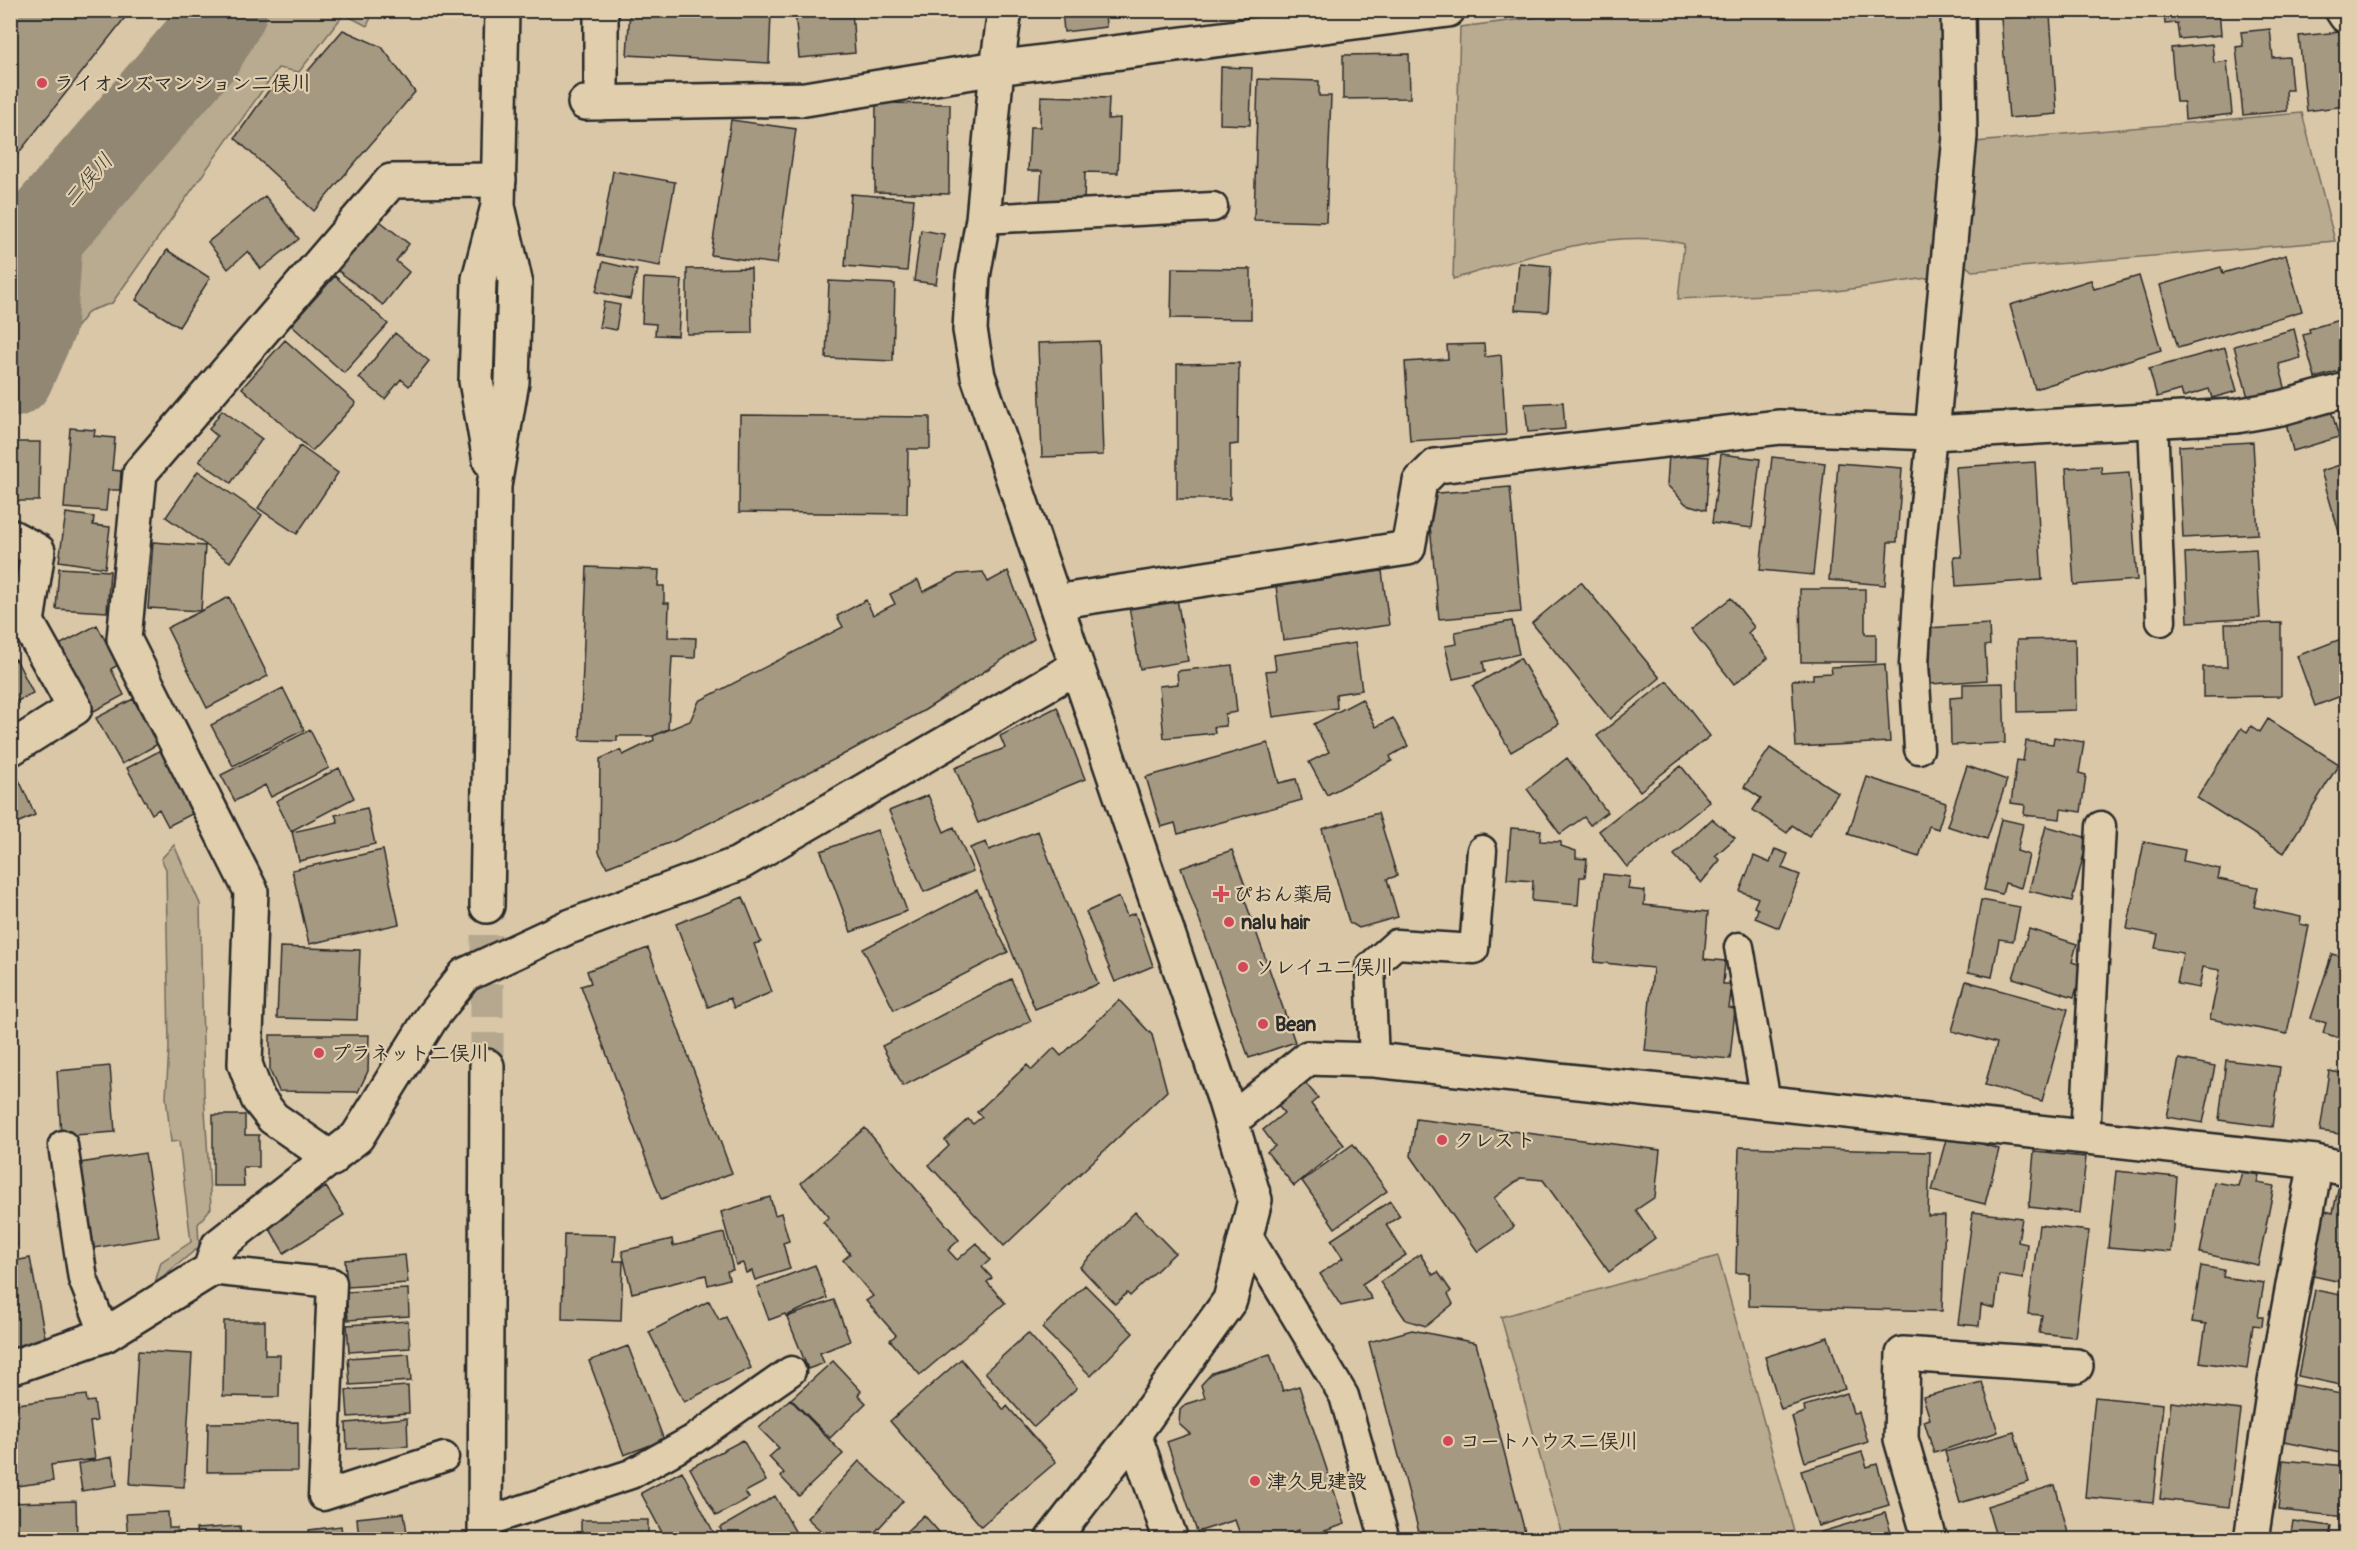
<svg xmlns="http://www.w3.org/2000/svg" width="2357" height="1550" font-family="Pangolin,'Klee One',sans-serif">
	<rect width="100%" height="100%" fill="#d9c7a7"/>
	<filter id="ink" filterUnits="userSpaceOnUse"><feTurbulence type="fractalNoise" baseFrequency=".0167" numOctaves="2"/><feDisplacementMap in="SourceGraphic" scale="12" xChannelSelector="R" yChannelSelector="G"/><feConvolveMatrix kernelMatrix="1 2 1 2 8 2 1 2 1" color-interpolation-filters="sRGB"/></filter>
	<g filter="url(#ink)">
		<path fill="#b9ab90" stroke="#726b5e" stroke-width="1.5" d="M240,10l134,1 -7,15 -23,-12 -45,58 -21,-4 -166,235 -23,8 -32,41h-10l-3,-10 7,-101 162,-189z
			M1596,10l343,1 8,59 1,56 -14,151 -104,15 -152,7 6,-55c-72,-19 -161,15 -231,35l7,-252z
			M2302,113l33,128 -363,30 -18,-16 10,-112z
			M174,845l26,59 4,189 7,115 -13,16 1,23 -44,36 6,-21 30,-20 -12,-101 -8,1 -5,-45 3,-49 -3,-179 -5,-10z
			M1718,1256l76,275 -30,9 -201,-1 -62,-222z"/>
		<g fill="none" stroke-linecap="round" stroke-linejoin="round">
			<path stroke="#918773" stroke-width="88" d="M10,374l23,-52 6,-86 162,-188 22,-38"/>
		</g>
		<path fill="#a69982" stroke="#2b2b2b" stroke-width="1.5" d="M10,10h121l-114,145 -7,31z
			M630,10h138l3,3 -2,50 -142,-8z
			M795,10h57l3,43 -56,5z
			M1062,10h43l1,17 -42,5z
			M2164,10h55l2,25 -42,4 -2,-16 -12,1z
			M2050,15l7,99 -48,4 -8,-100z
			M2270,29l3,29 16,-1 3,33h-6l1,21 -44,4 -7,-68 7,-1 -2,-14z
			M343,30l39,17 33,45 -101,119 -79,-73 36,-51 19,5z
			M2340,32l2,23h4v34l-3,1 2,16 -38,5 -8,-75z
			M2212,44l2,19 13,-2 5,53 -47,6 -1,-18h-8l-5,-54z
			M1409,54l1,44 -67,1v-44z
			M1221,67l31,1 -2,57 -30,-1z
			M1258,79l61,2v15h12l-5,126 -72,-2z
			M1041,96l68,2 -1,21 12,-1 -2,55 -33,-1 -1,30 -44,-1 2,-30h-14l2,-44h10z
			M876,103l74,1 -1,90 -74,-2z
			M731,120l65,9 -19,135 -66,-9z
			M613,171l62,11 -15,84 -62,-11z
			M851,194l63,5 -7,72 -62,-5z
			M265,196l34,43 -38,30 -13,-18 -20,18 -20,-27z
			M376,218l33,26 -13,17 13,11 -26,33 -47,-36z
			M921,230l23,4 -8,50 -22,-3z
			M167,250l43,28 -31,49 -43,-27z
			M2286,255l16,56 -124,37 -18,-63 61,-18 2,6z
			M603,262l34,8 -7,29 -34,-7z
			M1519,263l32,3 -3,46 -33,-2z
			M751,268l1,65 -65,1v-65z
			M1172,268l79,1v50l-80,-1z
			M335,276l53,48 -44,49 -53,-48z
			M2139,276l22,74 -126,39 -25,-84 81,-25 3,9z
			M644,278l38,2 -4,56 -23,-1 1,-11 -14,-1z
			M829,281l66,3 -2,77 -67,-3z
			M604,302l16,3 -4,25 -17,-3z
			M2339,320l7,25v24l-31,9 -12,-43 7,-2 -1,-4z
			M2294,329l7,29 -22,6 7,27 -37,10 -15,-55z
			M395,333l34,28 -20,25 -8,-7 -16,20 -26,-21z
			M285,340l71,63 -44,48 -70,-63z
			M1099,341l4,114 -61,2 -4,-114z
			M1484,344l1,13 16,-2 5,80 -96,6 -5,-79 43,-3 -1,-14z
			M2225,348l12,43 -25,7 -3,-9 -26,8 -2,-7 -24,7 -8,-28z
			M1239,363l-1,81 -8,1v54h-53v-135z
			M1563,402l2,27 -37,3 -3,-28z
			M222,410l40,29 -31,44 -32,-22 18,-25 -8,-7z
			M2331,410l8,27 -46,14 -7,-28z
			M740,415l190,2v32h-22l-1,65 -168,-2z
			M70,428l25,2 -1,6 21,2 -3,32 9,1 -1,19h-12l-2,21 -42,-3z
			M10,442h30l-1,59h-29z
			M2253,442l5,92 -75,4 -4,-92z
			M300,446l38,27 -41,61 -39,-26z
			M1669,454l40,3 -3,53 -20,-6 -19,-19z
			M1721,454l39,5 -8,69 -40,-5z
			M1772,457l53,6 -12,112 -53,-5z
			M2035,462l7,118 -86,6 -2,-29h8l-6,-90z
			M1838,463l64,5 -5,74h-9l-3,43 -56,-5z
			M2346,463v85l-2,1 -23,-78z
			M2101,466l1,8 27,-2 8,108 -63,5 -8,-117z
			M198,471l64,44 -32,47 -64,-45z
			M1510,487l11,125 -82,7 -12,-125z
			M66,513l28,4 -1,8 17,2 -5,41 -46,-7z
			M153,542l52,4 -4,65 -53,-3z
			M2256,549l4,69 -72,4 -3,-69z
			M587,567l72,3 -1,16h6v17h5l-1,34 28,1 -1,20 -23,-1 -4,72 -15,7h-36v5l-37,-1z
			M59,568l51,3 -3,41 -51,-3z
			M1008,571l26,68 -109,71 -88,48 -163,83 -67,26 -8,-15 1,-93 20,-9 3,5 31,-15 -1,-4 37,-15 9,-20 144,-74 -6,-11 29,-16 7,15 22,-11 -5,-10 28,-14 5,12 35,-18 25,-2 5,10z
			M1382,571l7,54 -106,15 -7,-54z
			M1581,582l79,96 -50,41 -78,-96z
			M1800,589h65v45h11v28h-75z
			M229,597l39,79 -61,32 -40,-80z
			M1731,598l23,29 -6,6 20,25 -34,26 -43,-55z
			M1177,599l11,62 -48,8 -11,-62z
			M1512,621l7,33 -36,8 2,10 -32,7 -8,-33 12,-2 -2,-12z
			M2281,623v73l-78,1v-30h24l-2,-43z
			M1989,624l1,21 -5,1 2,34 -56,4 -3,-56z
			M97,625l21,40 -7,4 13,26 -30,16 -35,-66z
			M2346,637v57l-31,12 -18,-50z
			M2075,639l1,71 -58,2 -1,-72z
			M1355,643l7,47 -26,4 1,14 -64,9 -7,-46 10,-1 -2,-15z
			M1520,658l39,66 -48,28 -38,-66z
			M16,659l17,34 -23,12v-43z
			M1885,664l5,78 -94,5 -4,-67 21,-1v-5l19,-1 -1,-6z
			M1232,665l5,47 -12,2 1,12 -12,1 1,6 -51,5 -5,-52 19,-2 -1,-13z
			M1667,681l43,55 -70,55 -43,-55z
			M2003,683l2,60 -54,2 -1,-47 13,-1v-13z
			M283,688l21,42 -71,36 -22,-41z
			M133,699l25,45 -36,20 -26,-46z
			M1362,699l14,28 17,-9 15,28 -18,10 2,5 -65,34 -18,-33 20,-10 -15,-28z
			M1057,707l28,72 -107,44 -23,-55 50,-20 -5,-12z
			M2268,719l71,45 -55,89 -87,-55 44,-70 6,4 4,-6 9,6z
			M310,730l19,38 -58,29 -6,-12 -30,16 -14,-26z
			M2054,737l30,5 -5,31 7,2 -5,37 -20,-3 -1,10 -36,-4 1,-10 -14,-2 6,-43 6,1 3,-20 27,3z
			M1268,743l11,40 17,-4 6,21 -124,34 -3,-11 -14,4 -15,-50z
			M1770,748l68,45 -29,43 -17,-11 -5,8 -34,-23 8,-12 -17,-11z
			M163,749l33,63 -28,14 -9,-17 -7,5 -25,-46z
			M1567,758l40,54 -17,13 -6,-8 -24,17 -33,-45z
			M1681,766l29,36 -83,65 -28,-36z
			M1967,766l40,14 -20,59 -40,-13z
			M339,768l15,30 -63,33 -15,-30z
			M15,771l20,44 -25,11v-53z
			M1867,777l79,26 -8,26 -9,-3 -10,31 -71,-23z
			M928,795l16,37 10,-5 19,44 -49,21 -35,-81z
			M367,808l8,36 -76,17 -7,-29 46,-10 -3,-7z
			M1378,813l19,63 -10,3 11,38 -39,11 -10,-6 -27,-93z
			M1712,819l23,19 -20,18 5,4 -19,23 -27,-28z
			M2001,819l22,5 -6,27 12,4 -8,33 -16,-5 -3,11 -18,-4z
			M2046,826l42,12 -16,63 -43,-10z
			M1511,828l30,2 -1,11 21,1v4l15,5v7l11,1 -2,18h-5l-2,28 -46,-4 1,-20 -26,-2z
			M877,830l30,81 -56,21 -30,-81z
			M1038,831l60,153 -63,25 -65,-161 16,-6 3,8z
			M2144,842l41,8 -2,11 37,8 -2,10 40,8 -4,20 47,10 -1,7 9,2 -22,108 -77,-15 10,-49 -17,-3 -4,21 -22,-4 6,-31 -28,-5 3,-13 -31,-6z
			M1775,849l13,5 -6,14 18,7 -21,53 -24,-10 3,-9 -4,-2 4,-9 -18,-7 14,-35 16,7z
			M383,850l16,74 -90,20 -17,-74z
			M1232,850l15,41 -5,1 53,150 -46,16 -68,-190z
			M1603,874l27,3 -2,12 17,2 -1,14 64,7 -4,47 21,2 -2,23h9l-3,24 6,1 -5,50 -85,-8 8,-83 -59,-6z
			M977,890l31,62 -114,58 -31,-61z
			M743,897l18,45 -7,2 18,48 -38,16 -4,-10 -22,9 -32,-83z
			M1119,897l8,19 8,-3 18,53 -38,16 -29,-70z
			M1981,900l39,7 -7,34 -14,-2 -7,38 -24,-5z
			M2029,929l48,15 -5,18 12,4 -10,31 -61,-19z
			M280,947l80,3 -3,70 -80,-2z
			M648,948l84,225 -71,26 -80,-213 10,-3 -4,-12z
			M2332,954l14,4v82l-23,-7 3,-10 -15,-5z
			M1011,979l20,42 -128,65 -21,-40z
			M1966,981l102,28 -26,92 -57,-16 12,-42 -45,-12z
			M1119,1000l33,35 15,56 -163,155 -75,-81 20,-19 -4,-6 23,-21 5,5 9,-7 -5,-5 50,-47 5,5 22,-22 7,8z
			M270,1035h99l-1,36 -10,21 -79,-1 -9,-20z
			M2179,1059l36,7 -12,57 -36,-6z
			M2226,1060l54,7 -8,60 -53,-7z
			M110,1066l5,66 -54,4 -4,-65z
			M2329,1071l17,3v61l-26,-4z
			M1303,1080l15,18 -7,6 33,41 -50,41 -27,-34 8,-6 -12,-16 21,-17 -9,-11z
			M213,1115h32v20h14v32h-16l1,19h-31z
			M1416,1119l244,31 -5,47 -19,13 19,28 -46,34 -66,-92 -22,-2 -27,20 20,29 -36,25 -67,-96z
			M865,1128l94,112 -11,10 9,10 20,-17 13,17 -8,7 10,11 -5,4 18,21 -85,72 -30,-35 6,-5 -30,-34 7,-5 -30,-36 7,-6 -27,-32 6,-5 -28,-34z
			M1947,1136l36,2 -1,6 17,5 -14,55 -53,-13z
			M1353,1144l34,47 -52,37 -33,-47z
			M1739,1147l191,5 -2,64h17l-3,95 -193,-5v-33h-13z
			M2034,1152l52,5 -6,56 -51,-6z
			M145,1153l14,84 -65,11 -14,-85z
			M2116,1171l61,6 -6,75 -63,-5z
			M2242,1172l17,3 -2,8 17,3 -16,79 -58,-12 14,-71 24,4z
			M326,1187l18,28 -60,38 -17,-29z
			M2338,1189l8,2v92l-33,-7 5,-26 -5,-2 9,-38 11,3z
			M770,1197l5,18 6,-2 8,28 -6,2 7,26 -35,11 -3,-9 -6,2 -3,-10 -7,2 -15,-53z
			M1390,1201l10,15 -14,9 20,30 -44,29 10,15 -31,7 -21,-32 23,-16 -12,-18z
			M10,1202l1,14h5l1,30 -7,1z
			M1135,1212l40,41 -45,43 -3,-3 -12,11 -35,-37z
			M1973,1212l49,6 -4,24 9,2 -4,35 -24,-4 -4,33 -14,-3 -2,21 -21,-2z
			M2039,1225l50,6 -14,106 -36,-4 3,-18 -14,-1z
			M724,1233l9,37 -6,1 2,8 -21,6 -2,-10 -74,18 -10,-42 50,-12 1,7z
			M564,1234l52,1 -2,26h9l-2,60 -59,-2z
			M1420,1254l13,21 5,-3 13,19 -3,3 5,10 -27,22 -20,-6 -26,-38z
			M405,1255l3,28 -61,4 -2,-27z
			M30,1258l16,84 -36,7v-87z
			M815,1265l12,33 -41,18 -1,-2 -16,6 -12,-33z
			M2201,1266l23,4 -1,7 41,6 -6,34h5l-1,9 -9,-1 -6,44 -47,-7 6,-38 -14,-2z
			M1085,1285l48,48 -42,43 -49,-48z
			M408,1289l1,27 -61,4 -2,-28z
			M2315,1290l31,6v90l-48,-10z
			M834,1300l16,41 -30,12 4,10 -16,6 -21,-52z
			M709,1301l10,19 7,-3 25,51 -67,34 -35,-70z
			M224,1321h41v34h15l-1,42 -56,-1z
			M408,1321l2,27 -61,4 -2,-27z
			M1412,1330l64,13 51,197h-106l-52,-198z
			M1028,1333l49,55 -43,39 -49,-55z
			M1828,1337l17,52 -64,20 -16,-52z
			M628,1346l36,94 -40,15 -35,-94z
			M138,1351l54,3 -8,133 -54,-3z
			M409,1354l2,27 -61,4 -2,-27z
			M1270,1354l13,37 16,-5 46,138 -43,15 -3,-9 -29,10h-28l-7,-20 -38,12 -30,-90 23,-8 -11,-10 1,-14 6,-6 19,-6 -4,-13 11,-12z
			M961,1359l43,51 3,-4 49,56 -75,64 -91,-105z
			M833,1361l28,30 -3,4 8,8 -36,35 -39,-39z
			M1982,1382l16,50 -64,21 -10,-32 6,-2 -7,-22z
			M2290,1384l56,11v59l-67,-13z
			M408,1386l1,27 -61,4 -2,-27z
			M1847,1393l6,20 6,-1 9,30 -63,20 -13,-45 13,-5 -1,-6z
			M86,1395l1,7 7,-1 3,20 -7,1 5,37 -44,6 2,16 -43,6v-82z
			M2095,1397l68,7 -10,99 -68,-6z
			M790,1399l53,55 -44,42 -18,-19 3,-4 -15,-16 10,-9 -20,-20z
			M2171,1402l70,8 -12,97 -69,-8z
			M407,1418l1,28 -61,3 -1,-26z
			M298,1422v49l-91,1 1,-49z
			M2014,1432l15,50 -69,21 -15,-51z
			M743,1440l23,41 -21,11 4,6 -33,18 -26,-48z
			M1862,1452l5,15 10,-3 12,41 -71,21 -17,-55z
			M112,1457l5,28 -35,6 -4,-27z
			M2283,1460l63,6v51l-68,-7z
			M859,1461l44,40 -35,39h-37l-24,-22z
			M682,1471l35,68 -1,1h-50l-25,-47z
			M2055,1485l15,55h-73l-10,-34z
			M775,1496l25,44h-74l-6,-12z
			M76,1501l1,39h-67v-37z
			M168,1512l1,16h8v12h-49l-2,-26z
			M404,1513l4,27h-49l-2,-22z
			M1885,1513l7,23 -9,4h-60l-2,-8z
			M924,1515l22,25h-49z
			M581,1520h67v20h-89v-4l22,-1z
			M2293,1521l38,5 -2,14h-39z
			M240,1526l1,14h-44l-1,-11z
			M341,1526l2,14h-33l-1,-10z"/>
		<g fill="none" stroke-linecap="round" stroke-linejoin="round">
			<path stroke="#b6a88e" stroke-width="33" stroke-dasharray="33 16" stroke-linecap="butt" d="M487,1066v-160"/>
			<defs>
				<path id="service" d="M983,219l230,-12
					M2153,420l8,201
					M1919,749l-5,-85 7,-118 11,-113
					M1739,947l27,155
					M1374,1060l-4,-93 26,-23 78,5 8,-99
					M2085,1137l16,-311
					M63,1145l20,134 22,56
					M1246,1233l98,163 41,144
					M210,1270l122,13 -9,213 121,-39
					M485,1522l146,-48 63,-35 97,-68"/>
				<path id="minor" d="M601,10v93
					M1005,10l-8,58 -14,151 -10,58 -3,53 8,46 245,719 32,105 -25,100 -96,134 -82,106
					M2342,10l4,6
					M585,103l220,-4 192,-31 451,-58
					M1932,433l28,-297 -2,-126
					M10,536l28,15 -11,71 48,86 -65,41
					M1055,602l353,-54 12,-66 16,-16 344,-39 152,6 304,-17 45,-8 65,-18
					M1231,1121l77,-63 66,2 942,102 30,7
					M332,1159l-59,-41 -15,-19 -13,-35 6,-173 -127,-252 16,-166 251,-292 108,-1
					M10,1368l95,-33 105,-65 8,-24 139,-109 74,-119 34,-43 101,-47 172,-64 337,-196
					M1134,1434l37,106
					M1930,1540l-29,-101 2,-85 173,12
					M2251,1540l24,-158 41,-220"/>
				<path id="tertiary" d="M490,461l-14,-80 1,-30 2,-72 19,-73 4,-196
					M487,906l7,-420 18,-104 3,-102 -17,-74
					M485,1540l2,-474"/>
			</defs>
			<use href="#service" stroke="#2b2b2b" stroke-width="33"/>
			<use href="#minor" stroke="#2b2b2b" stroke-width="38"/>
			<use href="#tertiary" stroke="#2b2b2b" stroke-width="38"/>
			<use href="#service" stroke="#e0ceac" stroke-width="28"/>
			<use href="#minor" stroke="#e0ceac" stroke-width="33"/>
			<use href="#tertiary" stroke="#e0ceac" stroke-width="33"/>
		</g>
	</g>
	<g fill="#d1495b" stroke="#e0ceac" stroke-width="2">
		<circle cx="42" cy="83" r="6"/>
		<path d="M1218 885h6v6h6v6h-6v6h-6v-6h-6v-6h6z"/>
		<circle cx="1229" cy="922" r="6"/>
		<circle cx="1243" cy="967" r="6"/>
		<circle cx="1263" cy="1024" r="6"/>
		<circle cx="319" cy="1053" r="6"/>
		<circle cx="1442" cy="1140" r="6"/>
		<circle cx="1448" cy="1441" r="6"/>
		<circle cx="1255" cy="1481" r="6"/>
	</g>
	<g text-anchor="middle" stroke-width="4.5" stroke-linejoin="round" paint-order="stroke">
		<g font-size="20" font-weight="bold" fill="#2b2b2b" stroke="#e0ceac" text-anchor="start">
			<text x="54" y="90">ライオンズマンション二俣川</text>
			<text x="1233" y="901">ぴおん薬局</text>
			<text x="1241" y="929">nalu hair</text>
			<text x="1255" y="974">ソレイユ二俣川</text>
			<text x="1275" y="1031">Bean</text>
			<text x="331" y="1060">プラネット二俣川</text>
			<text x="1454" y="1147">クレスト</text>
			<text x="1460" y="1448">コートハウス二俣川</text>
			<text x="1267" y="1488">津久見建設</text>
		</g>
		<g font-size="21" font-style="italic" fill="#3f3d39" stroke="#e0ceac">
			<text transform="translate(88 180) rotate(-49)" y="7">二俣川</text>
		</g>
	</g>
	<rect width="2357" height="1550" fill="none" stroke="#e0ceac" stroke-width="36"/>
	<rect x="18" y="18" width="2321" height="1514" fill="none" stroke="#2b2b2b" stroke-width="2" filter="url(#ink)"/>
</svg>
